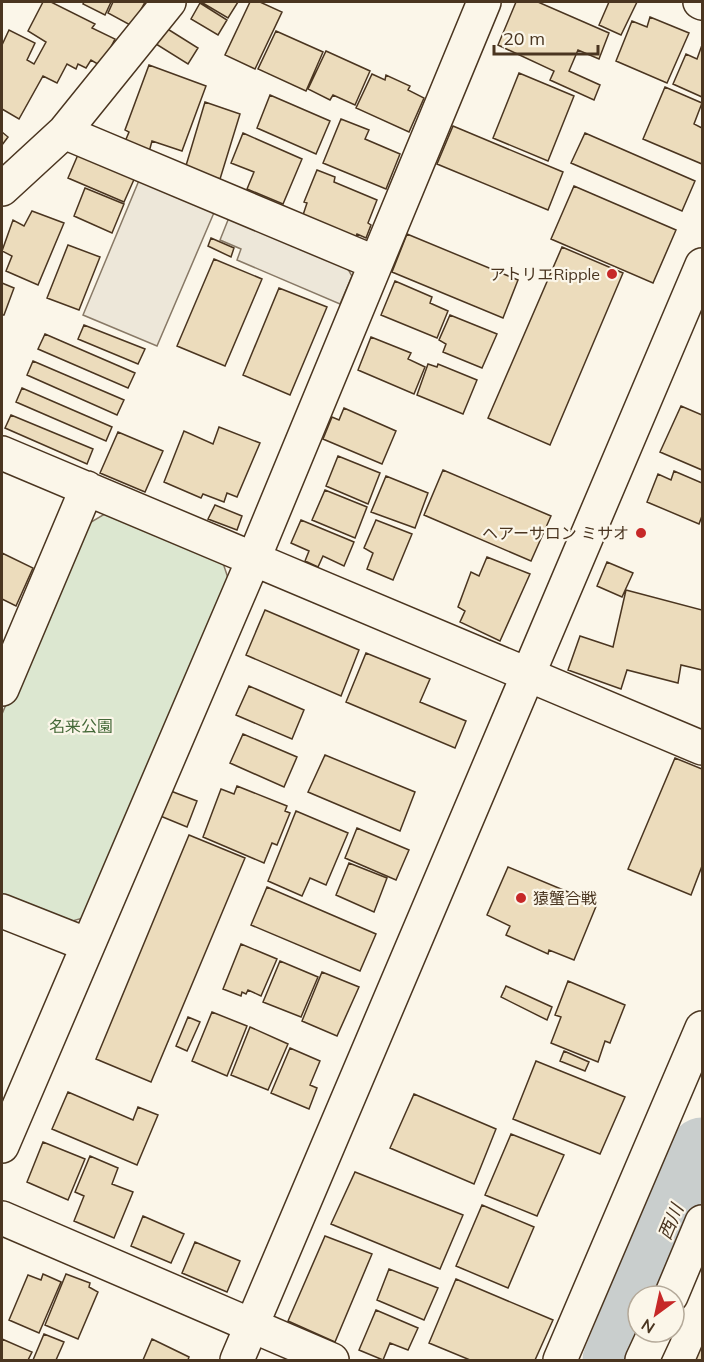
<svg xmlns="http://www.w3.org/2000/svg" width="704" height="1362" font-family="Mulish,'Noto Sans JP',sans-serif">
	<rect width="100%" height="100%" fill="#fbf6e9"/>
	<path fill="#dce7d0" stroke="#887966" stroke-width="1.5" d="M108,512l114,48 6,18 -145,340 -21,6 -60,-25v-185l79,-186z"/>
	<path fill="#ede7d9" stroke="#887966" stroke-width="1.5" d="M140,178l76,30 -59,138 -74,-31z
		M230,215l115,49 7,12 -12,28 -103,-44 4,-11 -21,-9z"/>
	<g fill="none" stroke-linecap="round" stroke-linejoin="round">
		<path stroke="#c9cecd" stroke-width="63" d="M640,1296l62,-147
			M614,1360l24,-58"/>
	</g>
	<path fill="#ecdcbc" stroke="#4a3520" stroke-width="1.5" d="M43,2h8l44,22 -3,4 23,11 -14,27 -10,-6 -5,8 -8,-4 -2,5 -9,-5 -10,19 -14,-7 -24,43 -17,-10v-64l7,-15 26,13 -8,17 7,4 12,-22 -18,-11z
		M84,2h27l-6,13 -22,-11z
		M113,2h32l-13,24 -24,-13z
		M201,2h37l-10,16z
		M250,2h10l22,10 -27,57 -30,-14z
		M516,2h22l71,31 -10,26 -21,-9 -9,21 31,14 -6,15 -44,-20 4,-9 -56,-26z
		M609,2h28l-16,33 -22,-10z
		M200,3l27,17 -9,15 -27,-16z
		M650,17l39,16 -22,50 -51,-22 16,-40 15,6z
		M166,28l32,20 -10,16 -32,-20z
		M276,31l47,21 -17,39 -48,-22z
		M702,45v52l-29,-13 13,-30 11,5z
		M326,51l44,20 -15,34 -22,-10 -3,5 -22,-11z
		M149,65l57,21 -24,65 -30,-10 -3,11 -25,-8 5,-12 -4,-2z
		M519,73l55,23 -26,65 -55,-23z
		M372,74l13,6 1,-5 24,11 -2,4 16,8 -15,34 -53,-24z
		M665,87l37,16 -8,21 8,4v36l-59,-25z
		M270,95l60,26 -14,33 -59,-26z
		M205,102l35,12 -20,65 -35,-10z
		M341,119l28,11 -4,9 35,15 -14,35 -63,-26z
		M453,126l110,46 -15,38 -111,-46z
		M2,132l6,5 -6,8z
		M243,133l59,26 -19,45 -36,-15 7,-17 -23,-9z
		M585,133l110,48 -13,30 -111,-48z
		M80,150l56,25 -12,27 -56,-24z
		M317,170l18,7 -1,5 43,18 -9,23 3,2 -5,13 -9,-4 -2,4 -54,-17 6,-18 -3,-1z
		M574,186l102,44 -23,53 -102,-44z
		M85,188l39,16 -12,29 -38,-17z
		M32,211l32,12 -26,62 -32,-14 6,-15 -10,-5 11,-31 11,6z
		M407,234l111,46 -15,38 -111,-46z
		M211,238l23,10 -3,9 -23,-11z
		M68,245l32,12 -21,53 -32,-12z
		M562,247l61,26 -73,172 -62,-27z
		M214,259l48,20 -37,87 -48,-20z
		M395,281l37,16 -2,6 18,8 -11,27 -56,-23z
		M2,283l12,5 -10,27h-2z
		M279,288l48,19 -37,88 -47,-20z
		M450,315l47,19 -15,34 -39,-16 3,-8 -7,-4z
		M84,325l61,24 -7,15 -60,-25z
		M45,334l90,39 -7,15 -90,-39z
		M371,337l40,16 -3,6 17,8 -11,27 -56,-24z
		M33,361l91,39 -7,15 -90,-40z
		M428,364l9,3 1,-3 39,16 -14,34 -46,-19z
		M22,388l90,39 -6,14 -90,-39z
		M681,406l21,9v55l-42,-18z
		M344,408l52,23 -14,33 -59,-25 9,-22 7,3z
		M11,415l82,34 -6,15 -82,-36z
		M219,427l41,16 -23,54 -10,-4 -3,9 -21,-8 -2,4 -37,-16 20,-51 29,13z
		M118,432l45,19 -18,41 -45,-19z
		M338,456l42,17 -12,31 -42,-18z
		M443,470l108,46 -20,45 -107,-46z
		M674,471l28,12v33l-3,8 -52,-22 11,-28 13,6z
		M386,476l42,17 -13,35 -44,-16z
		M325,490l42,17 -12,31 -43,-18z
		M215,505l27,11 -5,14 -29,-11z
		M301,520l53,22 -10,24 -21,-10 -5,11 -13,-6 4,-10 -18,-8z
		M376,520l36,14 -19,46 -26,-11 6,-16 -9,-5z
		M2,553l31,15 -17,38 -14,-7z
		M487,557l43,17 -30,67 -40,-19 5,-11 -7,-4 13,-35 8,4z
		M607,562l26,11 -11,24 -25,-11z
		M626,590l76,20v60l-21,-5 -3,18 -51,-13 -6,19 -53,-19 12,-34 33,11z
		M265,610l94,40 -18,46 -95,-41z
		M366,653l64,26 -10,23 46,19 -11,27 -109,-46z
		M249,686l55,24 -12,29 -56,-24z
		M243,734l54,23 -13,30 -54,-24z
		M325,755l90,37 -15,39 -92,-39z
		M675,758l27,11v97l-11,29 -63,-26z
		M237,786l50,20 -2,5 5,2 -13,32 -5,-2 -8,20 -61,-26 18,-48 13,5z
		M168,790l29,11 -10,26 -29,-12z
		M296,811l52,22 -22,52 -16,-7 -8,18 -34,-15z
		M357,828l52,22 -13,30 -51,-22z
		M189,835l56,23 -94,224 -55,-23z
		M349,863l38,15 -13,34 -38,-17z
		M508,867l89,37 -23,56 -25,-10 -1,4 -42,-19 4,-9 -23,-11z
		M267,887l109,47 -16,37 -109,-46z
		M241,944l36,15 -16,37 -13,-6 -2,4 -4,-2 -1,4 -18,-7z
		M280,961l38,16 -17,40 -38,-15z
		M322,972l37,15 -22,49 -35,-15z
		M568,981l57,24 -15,38 -5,-2 -7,21 -47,-19 10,-26 -6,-2z
		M506,986l46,21 -5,13 -46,-23z
		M212,1012l35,14 -20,50 -35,-15z
		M188,1017l12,5 -13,29 -11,-5z
		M250,1027l38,17 -20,46 -37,-15z
		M290,1048l30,13 -10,24 7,3 -8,21 -38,-16z
		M564,1051l25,11 -4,9 -25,-10z
		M536,1061l89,36 -25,57 -87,-35z
		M68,1092l65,28 5,-13 20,8 -21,50 -85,-36z
		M414,1094l82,35 -22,55 -84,-36z
		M511,1134l53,21 -27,61 -52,-21z
		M43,1142l42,17 -17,41 -41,-18z
		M90,1156l28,12 -6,16 21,8 -19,46 -40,-17 10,-25 -9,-4z
		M355,1172l108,43 -23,54 -109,-45z
		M482,1205l52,22 -26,61 -52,-22z
		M143,1216l41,18 -13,29 -40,-17z
		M325,1236l47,18 -37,88 -47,-21z
		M195,1242l45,19 -13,31 -45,-19z
		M389,1269l49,19 -14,32 -47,-20z
		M43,1274l18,8 -22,51 -30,-13 19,-45 13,5z
		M66,1274l24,9 -1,4 9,5 -20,47 -33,-14z
		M456,1279l97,41 -18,40h-65l-41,-17z
		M376,1310l42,18 -10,22 -18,-7 -7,17 -24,-10z
		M44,1334l20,8 -8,18h2h-25z
		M2,1339l30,13 -4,8h-26z
		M152,1339l37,18 -1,3h-45z
		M702,1346v14h-6z"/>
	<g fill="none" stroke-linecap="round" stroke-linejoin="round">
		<defs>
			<path id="minor" d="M700,2l2,1
				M64,132l312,131
				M2,189l62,-57 105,-130
				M2,453l700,295
				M2,689l85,-201
				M2,911l86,34
				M2,1146l252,-588 230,-556
				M2,1218l330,142
				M671,1296l31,-74
				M237,1360l465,-1095
				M560,1360l142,-332
				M642,1360l13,-28"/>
		</defs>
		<use href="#minor" stroke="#4a3520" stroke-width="36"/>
		<use href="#minor" stroke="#fbf6e9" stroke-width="33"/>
	</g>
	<g fill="#c62828" stroke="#fbf6e9" stroke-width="2">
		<circle cx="612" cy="274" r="6"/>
		<circle cx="641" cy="533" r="6"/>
		<circle cx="521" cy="898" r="6"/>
	</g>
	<g text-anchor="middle" stroke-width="4.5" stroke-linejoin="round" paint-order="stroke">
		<g font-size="16" fill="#4a3520" stroke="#fbf6e9" text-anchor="end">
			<text x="600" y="280">アトリエRipple</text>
			<text x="629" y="539">ヘアーサロン ミサオ</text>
			<text x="533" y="904" text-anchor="start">猿蟹合戦</text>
		</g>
		<g font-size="16" fill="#436837" stroke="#fbf6e9">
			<text x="81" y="732">名来公園</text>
		</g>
		<g font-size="18" font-style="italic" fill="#4a3520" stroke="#fbf6e9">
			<text transform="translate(671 1222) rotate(-67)" y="6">西川</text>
		</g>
	</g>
	<rect width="704" height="1362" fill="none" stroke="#4a3520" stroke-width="6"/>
	<g transform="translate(656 1314) rotate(213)"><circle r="28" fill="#fbf6e9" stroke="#b4a999" stroke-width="1.5"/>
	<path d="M0-4.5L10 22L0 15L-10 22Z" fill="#c62828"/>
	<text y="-9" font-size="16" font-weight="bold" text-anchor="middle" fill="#4a3520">N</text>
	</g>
	<path d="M494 45v9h104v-9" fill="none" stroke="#4a3520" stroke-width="3"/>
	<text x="503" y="45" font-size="18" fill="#4a3520" stroke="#fbf6e9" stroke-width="4.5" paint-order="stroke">20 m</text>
</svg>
